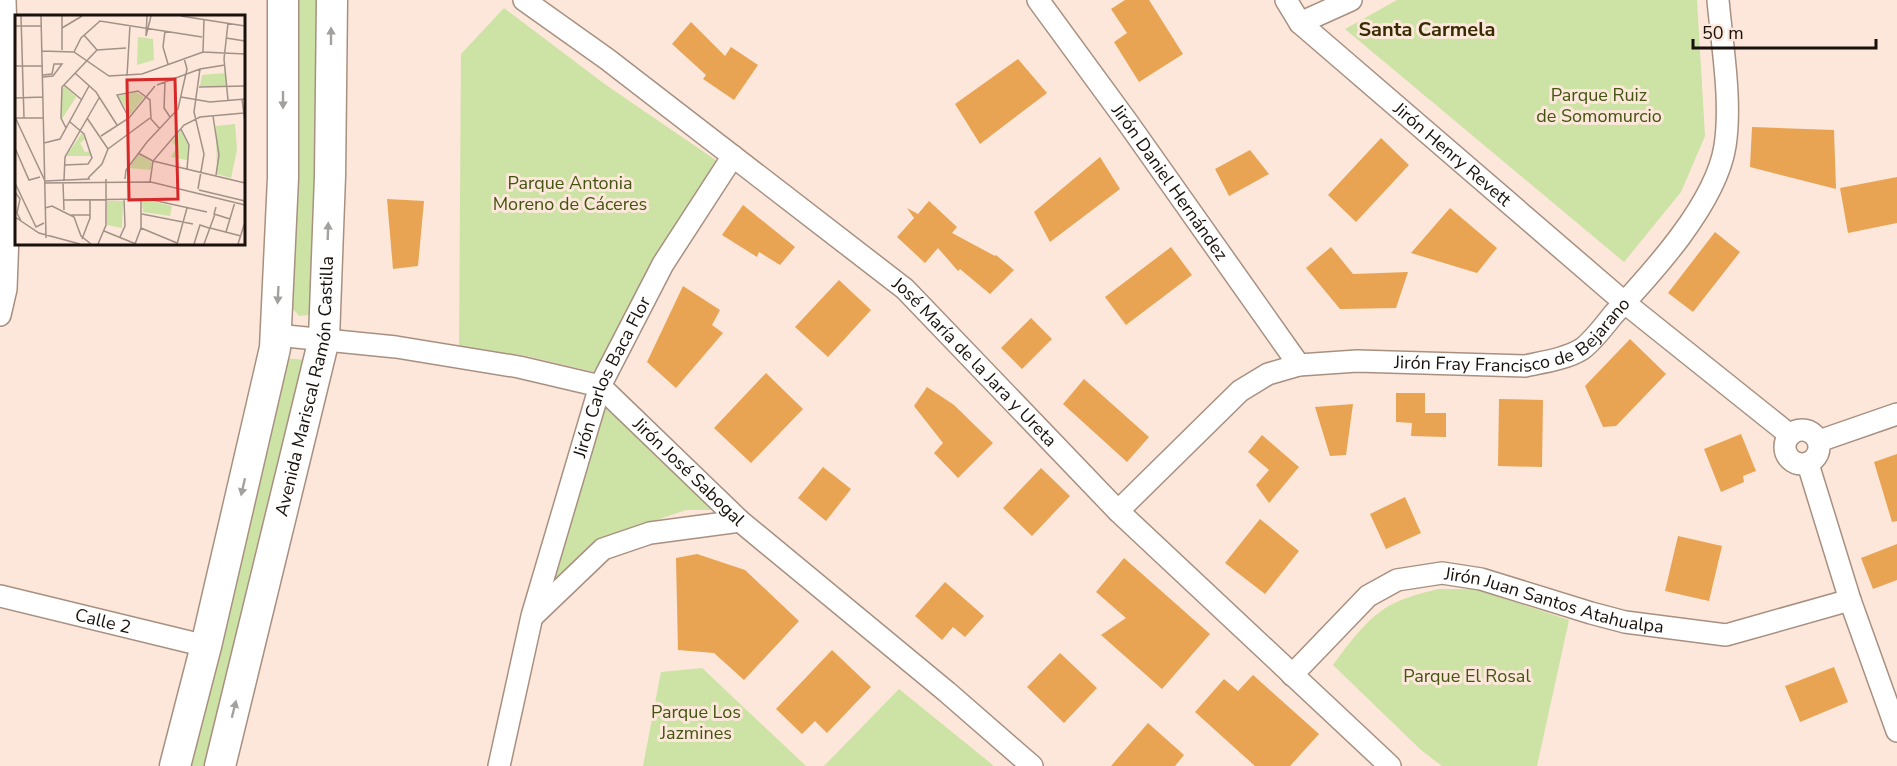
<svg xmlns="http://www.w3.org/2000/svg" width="1897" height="766" font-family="'Nunito Sans',sans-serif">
	<rect width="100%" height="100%" fill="#fce7da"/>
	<path fill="#cde2a5" d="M293,0h24l-4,306 -4,9 -10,1 -11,-13z
		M1397,0h300l8,136 -24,56 -57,70 -279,-233z
		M504,8l102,77 114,78 -40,56 -86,153 -71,-17 -64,-5 2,-296z
		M283,358l24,2 -103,406h-24z
		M604,397l115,113h-33l-85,29 -54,57z
		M1438,589h38l93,31 -32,146h-95l-21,-16 -88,-85c14,-19 28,-39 48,-54 16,-12 38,-17 57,-22z
		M702,668l104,98h-163l18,-94z
		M899,689l95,77h-170z"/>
	<path fill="#e8a453" d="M1125,0h24l34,54 -44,28 -25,-40 13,-9 -16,-24z
		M691,22l34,34 6,-9 27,18 -24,35 -31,-21 3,-4 -34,-31z
		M1018,59l29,34 -67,51 -25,-40z
		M1752,127l82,3 2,59 -86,-22z
		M1381,138l28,27 -53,57 -28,-27z
		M1250,150l19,24 -40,22 -14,-27z
		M1100,157l20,32 -70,53 -16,-30z
		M1897,177v46l-49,10 -8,-45z
		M387,199l37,2 -6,65 -25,3z
		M929,201l28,26 -5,6 43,23 1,-1 18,15 -24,24 -30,-25 -2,2 -20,-23 -13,15 -28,-26 17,-19 -7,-10 11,6z
		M743,205l52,42 -15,18 -21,-13 -2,5 -35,-22z
		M1450,208l47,40 -20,25 -66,-20z
		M1715,232l25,20 -47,60 -25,-19z
		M1171,247l21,28 -66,50 -21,-28z
		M1331,247l22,27 55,-2 -12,36 -56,1 -34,-41z
		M839,280l32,30 -43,47 -33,-30z
		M683,286l37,24 -8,15 11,8 -47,55 -29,-26z
		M1031,318l21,21 -30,30 -21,-21z
		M1630,339l36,35 -50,52 -13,1 -18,-41z
		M766,373l37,36 -52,54 -37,-35z
		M1084,379l65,58 -22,25 -64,-58z
		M927,387l27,18 39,38 -35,35 -24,-25 9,-10 -29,-37z
		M1396,393h29v20h21v24l-35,-1 1,-13 -16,-1z
		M1499,399l44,1 -1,67 -44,-1z
		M1353,404l-7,51 -16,1 -15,-49z
		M1741,434l15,37 -13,5 1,6 -23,10 -17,-43z
		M1262,435l37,32 -30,36 -13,-18 13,-15 -21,-18z
		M1897,454v67l-5,1 -18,-60z
		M823,467l28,22 -25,32 -28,-23z
		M1041,468l29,28 -38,40 -29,-28z
		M1405,497l16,36 -35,16 -16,-35z
		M1260,519l39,32 -34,43 -40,-31z
		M1678,536l44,10 -13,55 -44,-10z
		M1897,544v36l-24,9 -12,-31z
		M697,554l48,16 54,51 -55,59 -30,-27 -36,-3 -2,-92z
		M1124,558l86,76 -48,55 -61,-54 25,-17 -30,-26z
		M945,582l39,34 -19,21 -12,-10 -11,13 -27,-24z
		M832,650l39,37 -44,46 -12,-12 -13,13 -26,-25z
		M1060,653l37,35 -33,35 -37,-36z
		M1834,667l14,35 -48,20 -15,-36z
		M1253,675l66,59 -29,32h-35l-60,-54 29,-33 14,12z
		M1148,723l36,32 -9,11h-64z"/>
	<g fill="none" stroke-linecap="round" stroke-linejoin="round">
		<defs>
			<g id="minor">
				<path id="s1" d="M524,0l83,59 298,230 213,222 272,255"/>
				<path id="s2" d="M1038,0l90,123 171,242"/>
				<path id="s3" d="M1286,0l14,23 325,280 165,132"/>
				<path d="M1300,23l51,-23"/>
				<path d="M0,315l6,-26 4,-109 -5,-180"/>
				<path id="s4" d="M276,335l120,12 123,20 81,19 140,135 207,171 85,74"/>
				<circle cx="1802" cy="447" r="17"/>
				<path d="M1819,441l78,-27"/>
				<path d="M1808,464l42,136 47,131"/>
				<path id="s5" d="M1118,511l122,-120 28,-17 31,-9 58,-4 168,5c18,-4 41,-7 57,-17 11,-8 22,-23 31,-34 39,-42 103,-111 112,-169 7,-45 -3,-101 -7,-146"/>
				<path id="s6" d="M0,596l206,50"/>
				<path d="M533,616l70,-67 47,-16 90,-12"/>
				<path id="s7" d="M1292,675l76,-79 29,-16 45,-7 39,6 110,34 34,9 101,13 124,-35"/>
				<path id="s8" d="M499,766l33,-150 68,-230 63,-122 70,-108"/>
			</g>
			<g id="secondary">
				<path d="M175,766l31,-120 69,-298 8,-170v-178"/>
				<path id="s9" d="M220,766l104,-427 6,-163 2,-176"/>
			</g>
		</defs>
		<use href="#minor" stroke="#a89081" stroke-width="24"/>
		<use href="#secondary" stroke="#a89081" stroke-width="33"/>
		<use href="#minor" stroke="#fff" stroke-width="21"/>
		<use href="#secondary" stroke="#fff" stroke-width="30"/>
	</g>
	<defs><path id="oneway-solid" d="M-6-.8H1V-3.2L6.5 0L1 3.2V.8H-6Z" transform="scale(1.5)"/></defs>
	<g fill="#a3a09d">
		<use href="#oneway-solid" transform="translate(331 36) rotate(-90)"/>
		<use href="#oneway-solid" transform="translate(283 100) rotate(90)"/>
		<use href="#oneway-solid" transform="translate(328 231) rotate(-88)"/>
		<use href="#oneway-solid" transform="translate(278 295) rotate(93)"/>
		<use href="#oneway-solid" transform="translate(243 487) rotate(103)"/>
		<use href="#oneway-solid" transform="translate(234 709) rotate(-76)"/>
	</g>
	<g text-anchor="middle" stroke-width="6" stroke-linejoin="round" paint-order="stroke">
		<g font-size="18" fill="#42540f" stroke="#fce7da">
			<text x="1599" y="101">Parque Ruiz<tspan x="1599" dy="21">de Somomurcio</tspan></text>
			<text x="570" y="189">Parque Antonia<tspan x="570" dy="21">Moreno de Cáceres</tspan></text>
			<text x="1467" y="682">Parque El Rosal</text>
			<text x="696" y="718">Parque Los<tspan x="696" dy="21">Jazmines</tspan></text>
		</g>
		<g font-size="18" fill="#19110b" stroke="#fce7da">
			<text dy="6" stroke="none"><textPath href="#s3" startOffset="228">Jirón Henry Revett</textPath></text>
			<text dy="6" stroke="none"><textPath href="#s2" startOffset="225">Jirón Daniel Hernández</textPath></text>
			<text dy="6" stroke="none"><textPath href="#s5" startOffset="460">Jirón Fray Francisco de Bejarano</textPath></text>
			<text dy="6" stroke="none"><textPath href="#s1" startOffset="579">José María de la Jara y Ureta</textPath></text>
			<text dy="6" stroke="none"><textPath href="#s8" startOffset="406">Jirón Carlos Baca Flor</textPath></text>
			<text dy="6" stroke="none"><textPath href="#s9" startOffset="390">Avenida Mariscal Ramón Castilla</textPath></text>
			<text dy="6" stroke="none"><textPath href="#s4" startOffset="452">Jirón José Sabogal</textPath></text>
			<text dy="6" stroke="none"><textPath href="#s7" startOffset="304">Jirón Juan Santos Atahualpa</textPath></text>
			<text dy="6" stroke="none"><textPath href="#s6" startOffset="106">Calle 2</textPath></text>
		</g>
		<g font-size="20" font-weight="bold" fill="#372c01" stroke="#fce7da">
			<text x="1427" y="36">Santa Carmela</text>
		</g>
	</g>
	<g transform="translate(15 15)">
		<rect width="230" height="230" fill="#fce7da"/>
		<path d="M123,22l15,2 1,21 -17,5zM210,58l1,13h-26l2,-11zM49,71l12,11 -14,22v-29zM121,77l8,5 -14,18 -12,-19zM220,109l2,26 -6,28 -14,-4 -1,-48zM166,115l7,15 -1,15 -16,-3 6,-10 -5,-5zM67,118l3,6 -5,4 5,9 5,-1v5h-24zM124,139l13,8 -1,8 -22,-2zM132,185l25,6 -2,10 -27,-4 -1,-11zM92,186h16l-1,27 -15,-3z" fill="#cde2a5"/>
		<path fill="none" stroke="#a19187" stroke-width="1.5" d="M6,1l3,102M26,1l5,222M47,1v34M166,1l64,10M213,8l-4,36 4,41M0,11h27M47,13l20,-12M150,16l-2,16 5,17M69,20l13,15M131,21l5,-20M131,21l1,-20M211,23l19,3M27,36l32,1 35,24 33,-2 61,-22 42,2M59,37l7,-14 19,-17 102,16M188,37l1,-33M0,51h28M60,58l21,19 21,33M28,60l9,-1 2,-10h8l-9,12 -10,1M112,61l3,-51M150,67l-1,26 6,9M49,70l18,15M142,70l43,-16 25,-4M184,72l46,-1M166,82l29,5 35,-3M0,83l28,-1M227,84l3,23M198,101l6,39 -3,20M0,102l30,64M1,103h28M72,103l21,31M114,103l-12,-23 21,-4 12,9 1,19 9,10M51,113l-5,-10 1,-31 35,-37 29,-2M166,114l8,16 -2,24M86,121l28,-18 26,-32M29,128l16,-4 29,-53M0,133l14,32 11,-3M123,138l15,8 92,22M49,150l24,-1 4,-6 -8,-24 -14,-12M73,163l14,-14 6,-15 42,-31M110,164l1,-9 21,-28 31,-33 9,-40 -3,-11M49,165l1,-23 34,-59M30,166l45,-2M135,167l3,-21 31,-36 16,-8 44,-4M0,168l21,44 8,-4M29,168l107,-1 94,23M48,168l1,27M183,174l6,-35 -10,-42 6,-43M184,175l46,11M0,177l5,7 -3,14 4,8M48,185l85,-1 59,13M201,192l-2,7 16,5M30,193l7,-2 22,11 7,19 10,8M127,199l51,10M56,200h19M0,202l24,16 41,11M126,213l36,15M195,213l31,8M89,216l32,13M211,217l9,-30M105,222l5,-11 -1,-27M67,224l8,-21v-18M83,229l8,-19v-46M120,229l6,-16v-29M162,229l10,-36M179,229l6,-19 9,3M189,229l11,-30M223,229l7,-22"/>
		<path fill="#d62828" fill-opacity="0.15" stroke="#d62828" stroke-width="3" d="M160,64l3,120 -49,1 -2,-120z"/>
		<rect width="230" height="230" fill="none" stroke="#19110b" stroke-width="3"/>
	</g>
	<path d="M1693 39v9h183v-9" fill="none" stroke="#19110b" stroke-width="3"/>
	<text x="1702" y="39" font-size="18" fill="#19110b" stroke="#fce7da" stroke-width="4.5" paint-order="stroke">50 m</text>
</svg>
